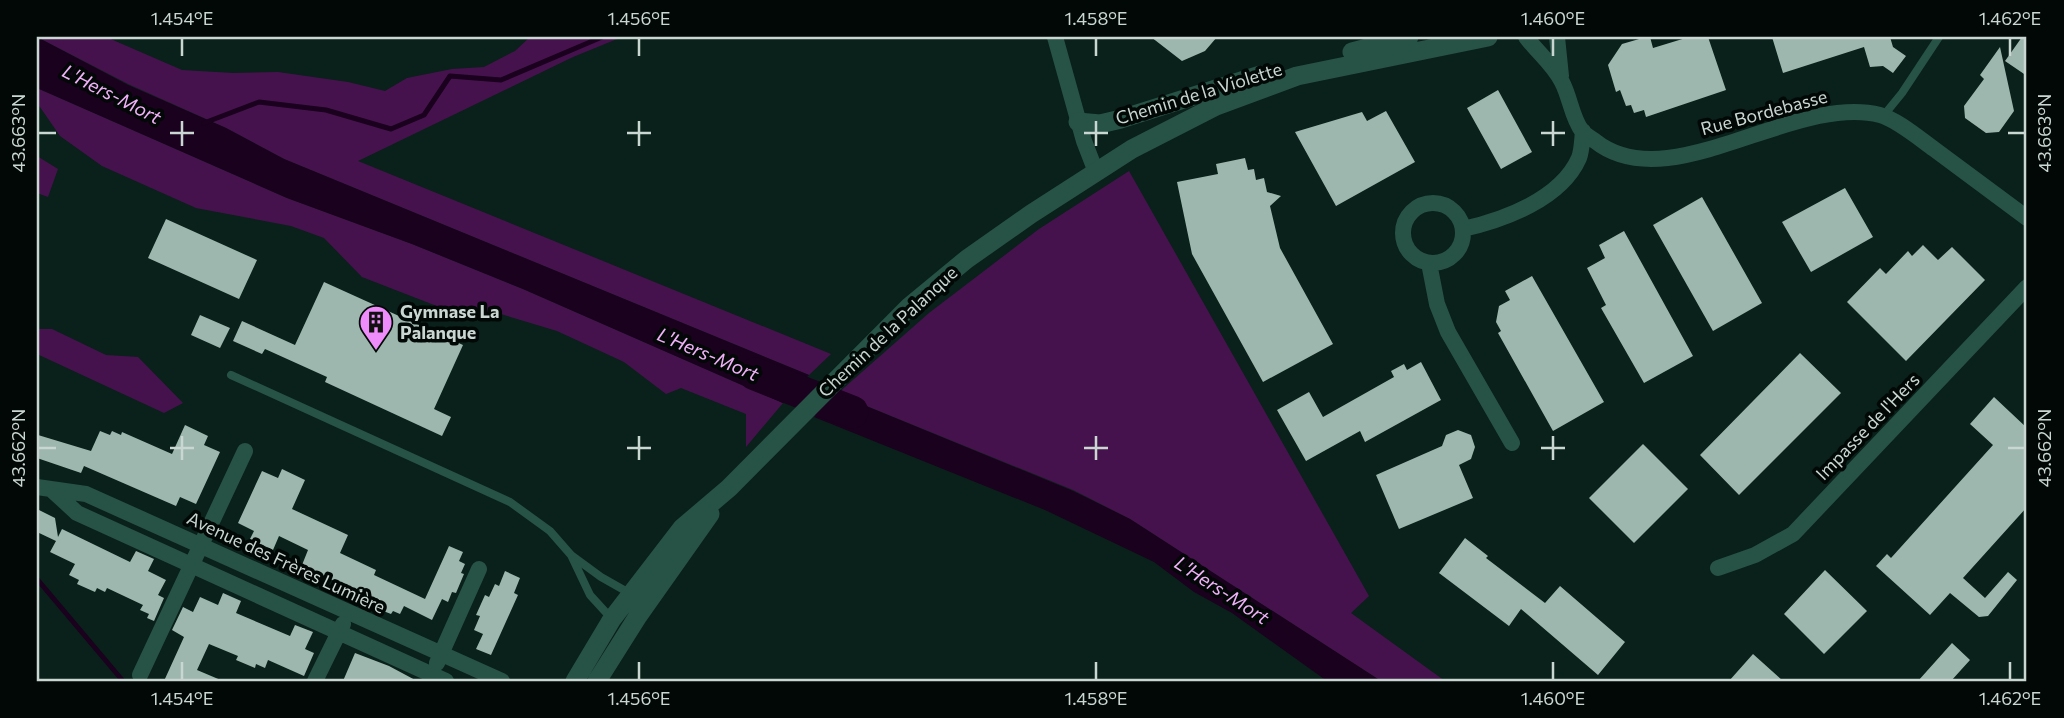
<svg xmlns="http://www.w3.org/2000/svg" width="2064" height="718" font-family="Commissioner,sans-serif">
	<rect width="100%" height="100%" fill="#0a201a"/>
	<path fill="#46124d" d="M37,37h69l76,33 51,3 45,-1 70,10 37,9 22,-13 45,-9 32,-2 31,-16 15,-14h92l-49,20 -215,104 473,193 -22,21 -525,-216 -58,-31 -98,-44z
		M37,88l250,110 125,46 111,45 260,114 -37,44v-33l-65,-26 -15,6 -42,-32 -67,-31 -66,-20 -44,-1 -85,-33 -38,-39 -33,-12 -95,-18 -94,-42 -42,-30 -20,-29 -3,-2z
		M37,156l21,13 -10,28 -11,-4z
		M1129,171l240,425 -18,17 94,68h-64l-251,-162 -57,-29 -236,-96 92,-81 110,-84z
		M37,329h15l54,26 32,2 45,46 -19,10 -127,-59z"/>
	<path fill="#1a011e" d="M37,37l91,48 98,43 58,31 525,216 -26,28 -260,-114 -111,-45 -125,-46 -250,-110z
		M837,394l236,97 57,28 251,162h-54l-95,-68 -38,-21 -40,-30 -109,-52 -231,-93z"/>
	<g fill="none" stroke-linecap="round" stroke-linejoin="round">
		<path stroke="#1a011e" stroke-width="5" d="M204,123l55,-21 67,8 65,19 33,-14 26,-39 51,4 101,-43
			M37,579l86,102"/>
		<path stroke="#1a011e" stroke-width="33" d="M755,374l97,38"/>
	</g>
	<path fill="#9db7ae" d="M1151,37h66l-12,14 -23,10z
		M1646,37h4l3,11 36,-11h19l18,53 -80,27 -2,-7 -10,3 -3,-8 -5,1 -6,-16 -4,2 -8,-27 14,-21z
		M1772,37h118l3,10 13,9 -13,17 -10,-7 -13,1 -6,-20 -81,26z
		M2022,37h5v39l-22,-15z
		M2000,47l14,64 -15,21 -13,1 -21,-15 -1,-12 20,-27 -4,-4z
		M1498,90l34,62 -31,17 -34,-61z
		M1386,111l29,51 -79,44 -41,-74 67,-20 5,9z
		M1245,158l3,12 6,-1 2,11 8,-2 3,14 14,4 -11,10 10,42 53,96 -70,38 -71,-128 -15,-72 41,-8 -2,-10z
		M1845,188l28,49 -62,35 -29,-50z
		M1702,197l60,106 -49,28 -60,-106z
		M166,219l91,41 -18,39 -91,-41z
		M1624,231l69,125 -49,27 -43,-75 5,-3 -19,-37 18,-10 -6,-13z
		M1923,245l15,15 14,-13 33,33 -79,81 -59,-59 33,-34 6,6 22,-23 4,5z
		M1532,276l72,126 -51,29 -55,-98 3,-2 -5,-9 3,-16 11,-6 -5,-9z
		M324,282l139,63 -29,64 17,8 -9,19 -117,-54 2,-5 -62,-28 -3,5 -29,-13 9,-20 53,24z
		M200,315l30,13 -10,20 -29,-13z
		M1800,353l41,40 -102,102 -39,-40z
		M1421,362l20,38 -76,42 -5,-11 -54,30 -29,-51 32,-18 14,25 71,-40 -3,-6 13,-7 3,6z
		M1994,397l33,31v79l-64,71 22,20 23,-26 9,8 -29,36 -9,1 -29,-24 -20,22 -54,-49 11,-12 4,4 102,-113 -23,-21z
		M185,425l23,11 -4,9 16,7 -24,52 -16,-7 -4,9 -92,-40 -3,7 -44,-15 1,-23 53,16 9,-20 10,4 2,-4 9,4 1,-3 50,22z
		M1458,430l13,5 4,12 -4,12 -12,6 14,33 -74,31 -23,-54 66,-29 4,-11z
		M1643,444l45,45 -54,54 -45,-45z
		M282,469l23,11 -13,29 56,26 -8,18 36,17 -2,5 51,24 24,-53 14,6 -4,9 6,3 -4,9 3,1 -8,19 -4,-1 -4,10 -6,-3 -10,21 -28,-14 -4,8 -7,-3 -2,3 -23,-9 2,-4 -6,-3 1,-2 -63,-31 6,-15 -29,-14 -6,14 -23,-11 4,-8 -16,-8 24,-52 16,7z
		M37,509l18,9 3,19 4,-8 68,33 6,-11 18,8 -6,12 18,9 -8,15 6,3 -10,23 -7,-3 2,-4 -9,-4 3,-5 -36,-17 -2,4 -8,-4 -2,4 -18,-8 2,-4 -10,-5 6,-11 -25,-12 6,-11 -19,-9z
		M1465,538l23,18 -2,2 59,45 15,-17 65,56 -27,33 -77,-66 -12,17 -70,-53z
		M1825,570l42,41 -43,43 -40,-40z
		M505,571l15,7 -6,15 4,2 -27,60 -15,-6 7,-15 -9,-4 6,-14 -4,-1 9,-20 4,2 6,-13 4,2z
		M223,593l18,8 -5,12 54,23 5,-11 18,7 -8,17 9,4 -10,23 -36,-16 -3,8 -9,-4 -1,4 -19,-8 2,-4 -29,-12 -12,26 26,11h-59l20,-44 -12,-7 11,-23 10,5 7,-15 18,8z
		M1952,643l18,17 -19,21h-33z
		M355,653l34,13 28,15h-74z
		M1753,654l30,27h-54z"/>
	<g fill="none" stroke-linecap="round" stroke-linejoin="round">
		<path stroke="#275246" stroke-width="8" d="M1884,115l18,-22 37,-56
			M231,375l279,127 40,29 21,24 30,22 30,17
			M571,555l19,40 21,23"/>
		<path stroke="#275246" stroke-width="16" d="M1055,37l29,104 12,31
			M1526,37c11,15 27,27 36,45 8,15 10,36 20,49 3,4 9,7 13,10 74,59 199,-48 285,-26 16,4 40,24 54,34 31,23 62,46 93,69
			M1557,37l4,39
			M1403 233a30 30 0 1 1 60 0a30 30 0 1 1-60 0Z
			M1463,229c41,-9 98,-30 116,-71 3,-8 3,-18 4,-27
			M1429,263l8,41 11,28 64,111
			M37,487l49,7 416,187
			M52,490l25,23 369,168
			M1718,568l37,-13 38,-21 234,-247
			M437,663l42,-94
			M140,675l105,-224
			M315,681l28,-57"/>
		<path stroke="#275246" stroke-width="19" d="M1352,52l57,-15
			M1078,122l22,2 21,-5 139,-44
			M575,681l37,-62 70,-91 47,-40 181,-182 57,-47 64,-45 101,-65 84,-43 81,-30 191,-39
			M597,681l41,-65 72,-102"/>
	</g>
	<path fill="none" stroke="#c9d6d2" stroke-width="2.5" d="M182,38v18M639,38v18M1096,38v18M1553,38v18M2010,38v18M182,121v25M639,121v25M1096,121v25M1553,121v25M38,133h18M170,133h24M627,133h24M1084,133h24M1541,133h24M2008,133h17M182,436v24M639,436v24M1096,436v24M1553,436v24M38,448h18M170,448h24M627,448h24M1084,448h24M1541,448h24M2008,448h17M182,662v18M639,662v18M1096,662v18M1553,662v18M2010,662v18"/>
	<defs>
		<symbol id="building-pin" viewBox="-11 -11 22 30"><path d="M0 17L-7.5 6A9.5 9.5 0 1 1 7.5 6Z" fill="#ed8cfa" stroke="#020806"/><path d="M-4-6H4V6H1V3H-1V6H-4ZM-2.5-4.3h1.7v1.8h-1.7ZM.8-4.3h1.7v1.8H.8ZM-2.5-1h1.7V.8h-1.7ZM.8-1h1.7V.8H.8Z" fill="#111"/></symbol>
	</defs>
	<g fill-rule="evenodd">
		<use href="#building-pin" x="357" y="303" width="38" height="52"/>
	</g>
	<g text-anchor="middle" stroke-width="7" stroke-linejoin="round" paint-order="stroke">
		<g font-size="18" fill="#c9d6d2" stroke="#020806">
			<text transform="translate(1199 94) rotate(-17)" y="6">Chemin de la Violette</text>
			<text transform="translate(1764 113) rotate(-15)" y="6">Rue Bordebasse</text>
			<text transform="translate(888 332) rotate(-43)" y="6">Chemin de la Palanque</text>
			<text transform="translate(1868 427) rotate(-46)" y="6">Impasse de l'Hers</text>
			<text transform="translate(286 563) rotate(25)" y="6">Avenue des Frères Lumière</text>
		</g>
		<g font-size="18" font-weight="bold" fill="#c9d6d2" stroke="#020806" text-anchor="start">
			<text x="400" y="318">Gymnase La<tspan x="400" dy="21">Palanque</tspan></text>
		</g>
		<g font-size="19" font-style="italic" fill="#f1b1f9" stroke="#020806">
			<text transform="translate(112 94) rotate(27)" y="7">L'Hers-Mort</text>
			<text transform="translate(708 354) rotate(23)" y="7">L'Hers-Mort</text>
			<text transform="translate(1222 590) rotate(33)" y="7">L'Hers-Mort</text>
		</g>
	</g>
	<rect width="2064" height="718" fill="none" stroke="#020806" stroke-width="77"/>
	<rect x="38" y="38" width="1987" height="642" fill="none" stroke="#c9d6d2" stroke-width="2.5"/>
	<g font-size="18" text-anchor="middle" fill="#c9d6d2">
		<text x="182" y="25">1.454°E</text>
		<text x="639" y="25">1.456°E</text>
		<text x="1096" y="25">1.458°E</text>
		<text x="1553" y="25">1.460°E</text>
		<text x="2010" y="25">1.462°E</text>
		<text transform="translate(19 133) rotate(-90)" y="6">43.663°N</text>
		<text transform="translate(2045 133) rotate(-90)" y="6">43.663°N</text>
		<text transform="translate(19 448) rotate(-90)" y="6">43.662°N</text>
		<text transform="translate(2045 448) rotate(-90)" y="6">43.662°N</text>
		<text x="182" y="705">1.454°E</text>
		<text x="639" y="705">1.456°E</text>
		<text x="1096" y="705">1.458°E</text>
		<text x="1553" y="705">1.460°E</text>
		<text x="2010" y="705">1.462°E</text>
	</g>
</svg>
